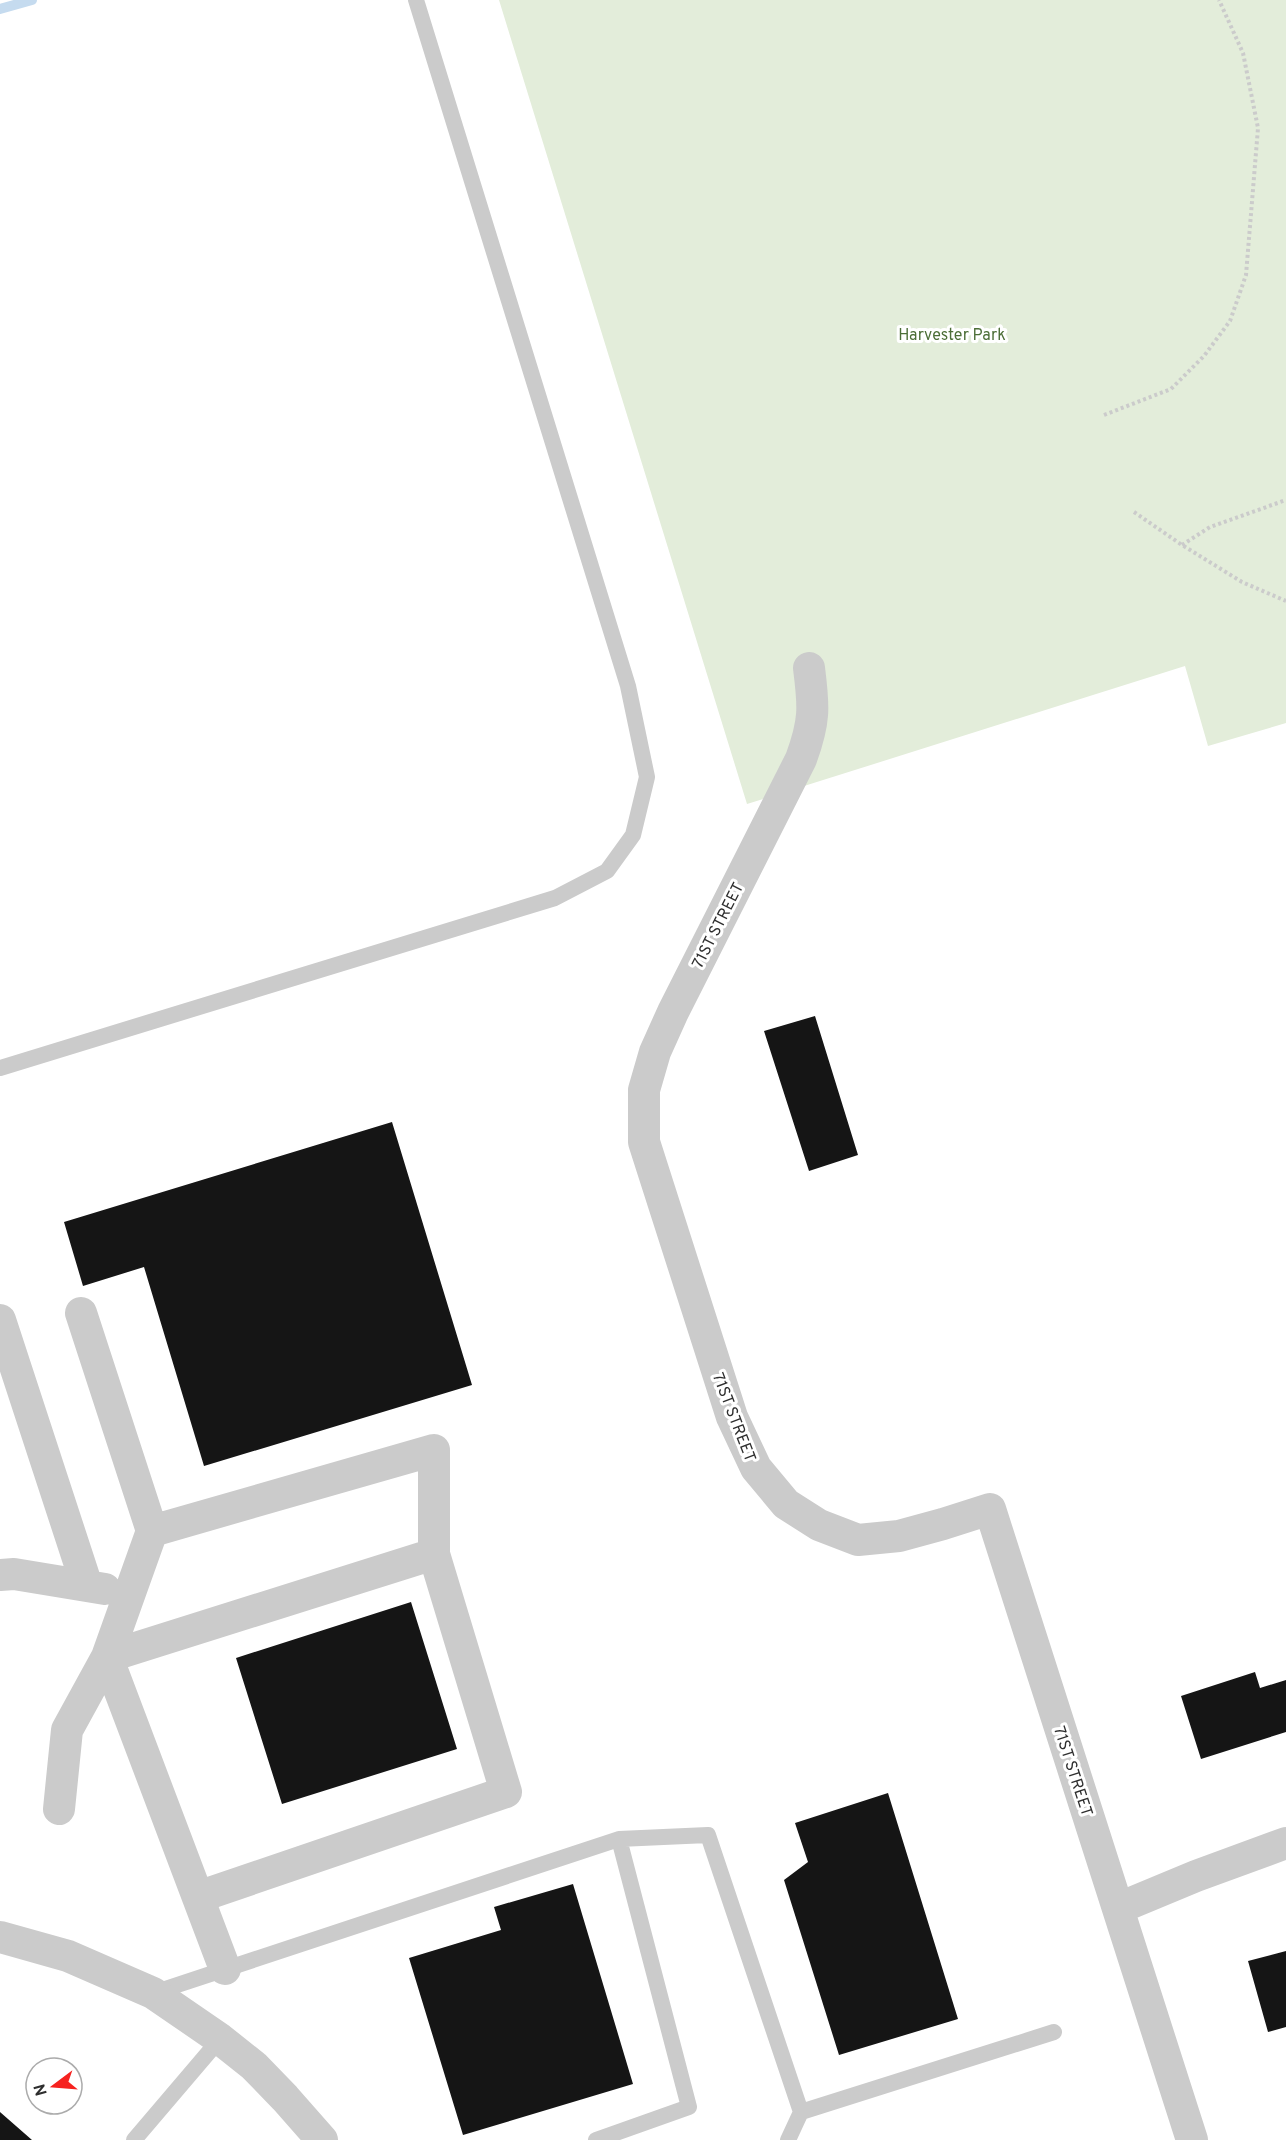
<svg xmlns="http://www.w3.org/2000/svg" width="1286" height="2140" font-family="Overpass,sans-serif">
	<rect width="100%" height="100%" fill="#fff"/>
	<path fill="#e3edda" d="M499,0h787v723l-78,23 -23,-80 -438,138z"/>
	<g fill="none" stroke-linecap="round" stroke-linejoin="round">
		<path stroke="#c5dbef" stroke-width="10" d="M0,9l32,-9"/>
	</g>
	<path fill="#151515" d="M815,1016l43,139 -49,16 -45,-140z
		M392,1122l80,263 -268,81 -60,-199 -61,19 -19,-64z
		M411,1602l46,147 -175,55 -46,-146z
		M1255,1672l5,16 26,-8v52l-85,27 -20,-63z
		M888,1793l70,226 -119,36 -55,-175 24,-18 -13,-39z
		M573,1884l60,200 -170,51 -54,-177 92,-28 -7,-23z
		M1286,1951v76l-18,5 -20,-71z
		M0,2112l32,28h-32z"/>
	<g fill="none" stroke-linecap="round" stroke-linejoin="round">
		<path stroke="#cbcbcb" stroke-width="4" stroke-dasharray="3 3" stroke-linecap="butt" d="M1104,415l67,-26 33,-33 26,-35 16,-46 12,-147 -15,-75 -24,-53
			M1134,512l48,33 60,37 44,19
			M1182,545l28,-18 76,-27"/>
		<path stroke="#cbcbcb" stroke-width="16" d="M0,1068l555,-170 52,-27 26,-36 14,-58 -19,-91 -212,-686
			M153,1993l466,-154 89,-4 93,277
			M134,2140l86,-101
			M596,2140l93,-33 -70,-268
			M788,2140l13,-28 253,-80"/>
		<path stroke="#cbcbcb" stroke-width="32" d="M809,668c5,39 6,53 -8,91l-128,253 -18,40 -11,38v52l88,275 24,51 30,36 33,21 39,15 41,-4 44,-12 47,-15 202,631
			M81,1313l71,218
			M0,1320l87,266
			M0,1575l14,-1 91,15
			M59,1809l8,-79 40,-73 45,-126 282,-81v104
			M198,1897l308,-105 -72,-238 -327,103 118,312
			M1119,1908l77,-32 90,-33
			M0,1937l68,19 85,37 67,46 34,27 31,32 37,42"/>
	</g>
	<g text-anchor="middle" stroke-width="6" stroke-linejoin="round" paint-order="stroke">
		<g font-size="16" fill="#4c6e37" stroke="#fff">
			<text x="952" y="340">Harvester Park</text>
		</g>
		<g font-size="16" fill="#2e2e2e" stroke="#fff">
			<text transform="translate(717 925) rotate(-63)" y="6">71ST STREET</text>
			<text transform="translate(735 1417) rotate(69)" y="6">71ST STREET</text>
			<text transform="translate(1074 1771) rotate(72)" y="6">71ST STREET</text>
		</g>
	</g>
	<g transform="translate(54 2086) rotate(254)"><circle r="28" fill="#ffffff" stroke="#ababab" stroke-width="1.5"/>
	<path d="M0-4.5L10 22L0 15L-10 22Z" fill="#f6221f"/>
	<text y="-9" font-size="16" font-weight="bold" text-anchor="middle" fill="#2e2e2e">N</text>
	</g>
</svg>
